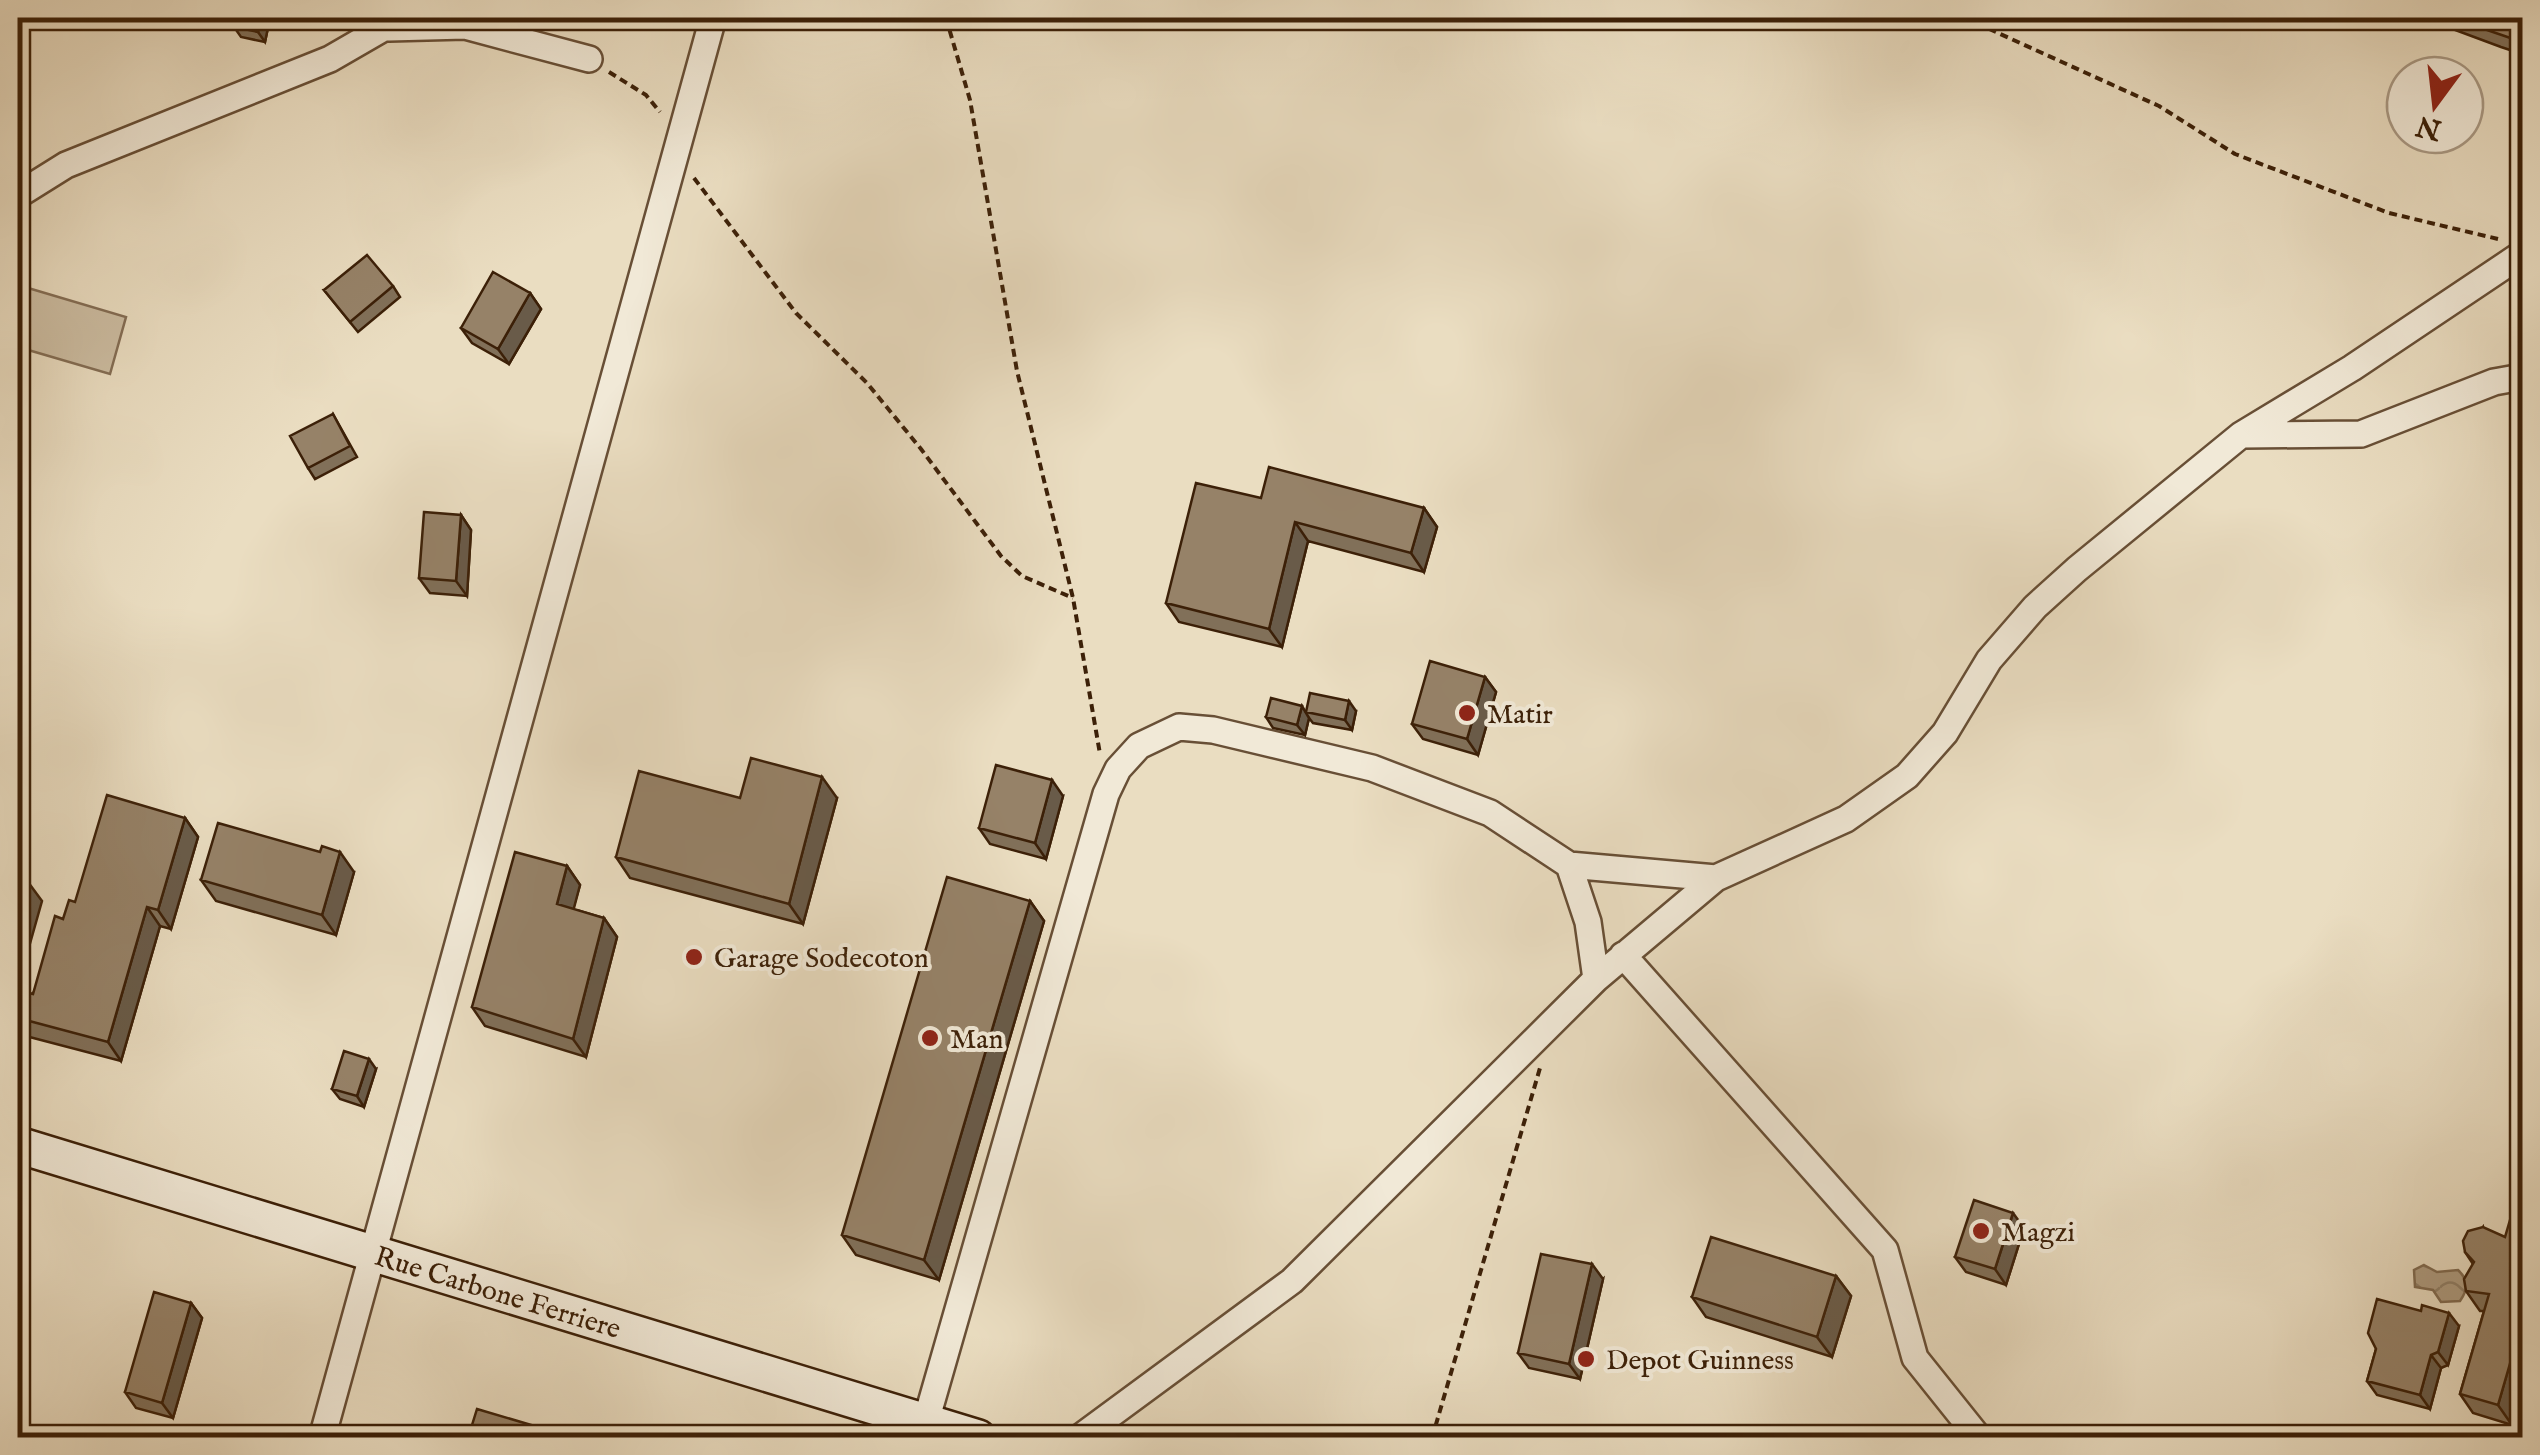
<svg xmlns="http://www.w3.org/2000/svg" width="2540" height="1455" font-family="'IM FELL English',serif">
	<defs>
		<pattern id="water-waves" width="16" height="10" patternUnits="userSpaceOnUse" patternTransform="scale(2.5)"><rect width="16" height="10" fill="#af9d82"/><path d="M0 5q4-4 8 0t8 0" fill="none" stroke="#908068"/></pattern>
	</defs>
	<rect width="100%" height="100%" fill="#eaddc1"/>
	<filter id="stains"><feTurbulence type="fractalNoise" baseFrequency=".002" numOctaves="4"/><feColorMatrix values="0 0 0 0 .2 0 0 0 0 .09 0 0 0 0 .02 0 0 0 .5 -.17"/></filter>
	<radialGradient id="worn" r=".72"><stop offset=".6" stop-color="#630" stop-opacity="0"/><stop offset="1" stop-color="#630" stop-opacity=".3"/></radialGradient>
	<path fill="#ccbda2" stroke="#846e55" stroke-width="2.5" d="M18,285l108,32 -16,57 -92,-27z"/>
	<path fill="url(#water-waves)" stroke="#816b51" stroke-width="2.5" d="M2424,1265l13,7 21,-2c10,9 10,20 2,31l-19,1 -8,-12 -18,-3 -1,-17z"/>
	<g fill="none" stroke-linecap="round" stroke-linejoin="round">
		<defs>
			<path id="street" d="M389,28l76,-2 124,33
				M18,195l48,-30 264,-106 71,-41
				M2243,435l118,-1 133,-52 28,-5
				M1569,865l19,57 8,57
				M1623,955l262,295 30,108 64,80
				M926,1421l180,-627 12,-25 21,-23 40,-19 34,3 159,38 118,45 79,52 147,13
				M322,1438l391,-1420
				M1079,1438l213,-157 304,-302 120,-101 130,-59 61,-43 38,-43 44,-73 46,-53 42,-38 164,-134 111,-67 170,-114"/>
			<g id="secondary">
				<path id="s1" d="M18,1145l960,293"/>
			</g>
		</defs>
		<use href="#street" stroke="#684f36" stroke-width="30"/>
		<use href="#secondary" stroke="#3c2008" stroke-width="40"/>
		<path stroke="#3c2008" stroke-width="4" stroke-dasharray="8 5" stroke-linecap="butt" d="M946,18l24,82 47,271 56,227 27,156
			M1965,18l194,88 76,48 154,59 109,26
			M609,72l37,23 14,17
			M694,178l102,135 71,70 54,66 80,107 21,20 51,22
			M1432,1438l108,-370"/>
		<use href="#street" stroke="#f1e9d7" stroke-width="25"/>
		<use href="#secondary" stroke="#f1e9d7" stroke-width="35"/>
	</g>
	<path fill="#817059" stroke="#3c2008" stroke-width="2.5" d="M270,18l-5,24 -24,-5 -7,-10z
		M2423,18h99v36l-21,-7z
		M393,286l7,11 -42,35 -34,-42z
		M530,293l11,16 -32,55 -37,-21 -11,-15z
		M333,414l24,43 -42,22 -7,-11z
		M1261,498l163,10 13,19 -13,45 -116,-31 -26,106 -103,-25 -13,-19z
		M461,515l10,15 -4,66 -37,-3 -11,-15z
		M1485,677l11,15 -18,63 -55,-16 -11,-15z
		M1356,711l-4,19 -39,-7 -4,-5 -4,17 -32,-7 -7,-11 40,-5z
		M1063,796l-17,63 -56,-15 -11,-16z
		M740,798h97l-34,126 -173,-46 -14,-21z
		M185,818l13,19 -27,92 -11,-3 -39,135 -103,-27v-43l15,3 30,-75 12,-17z
		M567,866l13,19 -7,24 31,9 13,19 -31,120 -101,-31 -13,-19z
		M354,872l-18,63 -120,-34 -15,-21z
		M1030,901l14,20 -105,359 -83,-25 -14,-20z
		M376,1069l-12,38 -24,-8 -8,-10z
		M2483,1227l29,198 -39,-12 -13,-19 24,-83h-4l-14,-20 7,-27 -8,-12z
		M2024,1228l-18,57 -40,-13 -11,-15z
		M1836,1276l15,20 -19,61 -126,-40 -14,-20z
		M1603,1279l-23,100 -51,-11 -11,-15z
		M191,1303l11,15 -29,100 -37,-10 -11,-16z
		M2459,1326l-11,39 -7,3 -11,41 -53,-14 -10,-14 9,-32z"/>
	<path fill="#695b49" stroke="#3c2008" stroke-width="2.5" d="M261,18h9l-5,24 -7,-10z
		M530,293l11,16 -32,55 -11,-15z
		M1424,508l13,19 -13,45 -13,-19z
		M461,515l10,15 -4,66 -11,-15z
		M1295,522l13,19 -26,106 -13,-18z
		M1485,677l11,15 -18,63 -11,-16z
		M1349,701l7,10 -4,19 -7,-10z
		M1302,706l7,12 -4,17 -8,-10z
		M822,777l15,21 -34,126 -14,-20z
		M1052,780l11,16 -17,63 -11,-16z
		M185,818l13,19 -27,92 -13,-19z
		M340,852l14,20 -18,63 -14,-20z
		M567,866l13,19 -10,38 -13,-19z
		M28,882l14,19 -24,85v-66z
		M1030,901l14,20 -105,359 -15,-20z
		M147,907l13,19 -39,135 -13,-19z
		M604,918l13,19 -31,120 -13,-18z
		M369,1059l7,10 -12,38 -7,-11z
		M2013,1213l11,15 -18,57 -11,-16z
		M1592,1264l11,15 -23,100 -11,-15z
		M1836,1276l15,20 -19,61 -15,-20z
		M191,1303l11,15 -29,100 -11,-15z
		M2449,1313l10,13 -11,39 -10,-13z
		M2522,1322v66l-10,37 -14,-20z
		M2431,1355l10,13 -11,41 -10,-14z"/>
	<path fill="#968268" stroke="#3c2008" stroke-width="2.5" d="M236,18h25l-3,14 -24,-5z
		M2453,18h69v24l-32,-11z
		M367,255l26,31 -43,36 -26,-32z
		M493,272l37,21 -32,56 -37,-21z
		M333,414l17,32 -42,22 -18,-32z
		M1269,467l155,41 -13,45 -116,-31 -26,107 -103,-26 30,-120 65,15z
		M424,512l37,3 -5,66 -37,-3z
		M1430,661l55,16 -18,62 -55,-15z
		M1310,693l39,8 -4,19 -39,-8z
		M1271,698l31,8 -5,19 -31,-8z
		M751,758l71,19 -33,127 -173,-47 23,-86 101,27z
		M996,765l56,15 -17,63 -56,-15z
		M107,795l78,23 -27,92 -11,-3 -39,135 -90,-24v-27l15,3 22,-78 8,3 6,-19 6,2z
		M218,823l102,29 2,-6 18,6 -18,63 -121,-35z
		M515,852l52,14 -10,38 47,14 -31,121 -101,-32z
		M947,877l83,24 -106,359 -82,-25z
		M18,879l10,3 -10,38z
		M344,1051l25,8 -12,37 -25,-7z
		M2522,1179v143l-24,83 -38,-11 29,-100 -23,-3 -2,-12 10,-17 -9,-10 -2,-11 5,-10 15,-4 22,10z
		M1974,1200l39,13 -18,56 -40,-12z
		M1711,1237l125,39 -19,61 -125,-40z
		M1541,1254l51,10 -23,100 -51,-11z
		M154,1292l37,11 -29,100 -37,-11z
		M2377,1299l44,12 1,-6 27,8 -11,39 -7,3 -11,40 -53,-14 9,-32 -8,-16z
		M477,1409l98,29h-107z
		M2342,1426l37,11 -41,1z"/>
	<g fill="#8f2418" stroke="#f1e9d7" stroke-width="4">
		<circle cx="1467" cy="713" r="10"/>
		<circle cx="694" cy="957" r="10"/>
		<circle cx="930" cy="1038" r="10"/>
		<circle cx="1981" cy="1231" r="10"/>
		<circle cx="1586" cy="1359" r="10"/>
	</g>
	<g text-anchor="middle" stroke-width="8" stroke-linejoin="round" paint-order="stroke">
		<g font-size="28" fill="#3c2008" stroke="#f1e9d7" text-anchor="start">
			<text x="1487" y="723">Matir</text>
			<text x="714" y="967">Garage Sodecoton</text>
			<text x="950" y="1048">Man</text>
			<text x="2001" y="1241">Magzi</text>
			<text x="1606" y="1369">Depot Guinness</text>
		</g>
		<g font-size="28" fill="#3c2008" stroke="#f1e9d7">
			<text dy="10" stroke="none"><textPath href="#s1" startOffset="502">Rue Carbone Ferriere</textPath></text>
		</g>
	</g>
	<rect width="2540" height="1455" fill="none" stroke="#eaddc1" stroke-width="60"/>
	<rect x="20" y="20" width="2500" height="1415" fill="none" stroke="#3c2008" stroke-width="5"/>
	<rect x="30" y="30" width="2480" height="1395" fill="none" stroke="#3c2008" stroke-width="2.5"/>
	<g transform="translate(2435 105) rotate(195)"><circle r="48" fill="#f1e9d7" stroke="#a99984" stroke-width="2.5"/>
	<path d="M0-8L18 38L0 25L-18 38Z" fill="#8f2418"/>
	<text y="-15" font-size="28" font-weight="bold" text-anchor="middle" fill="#3c2008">N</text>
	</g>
	<rect width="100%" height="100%" filter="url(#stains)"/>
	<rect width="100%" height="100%" fill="url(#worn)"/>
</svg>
